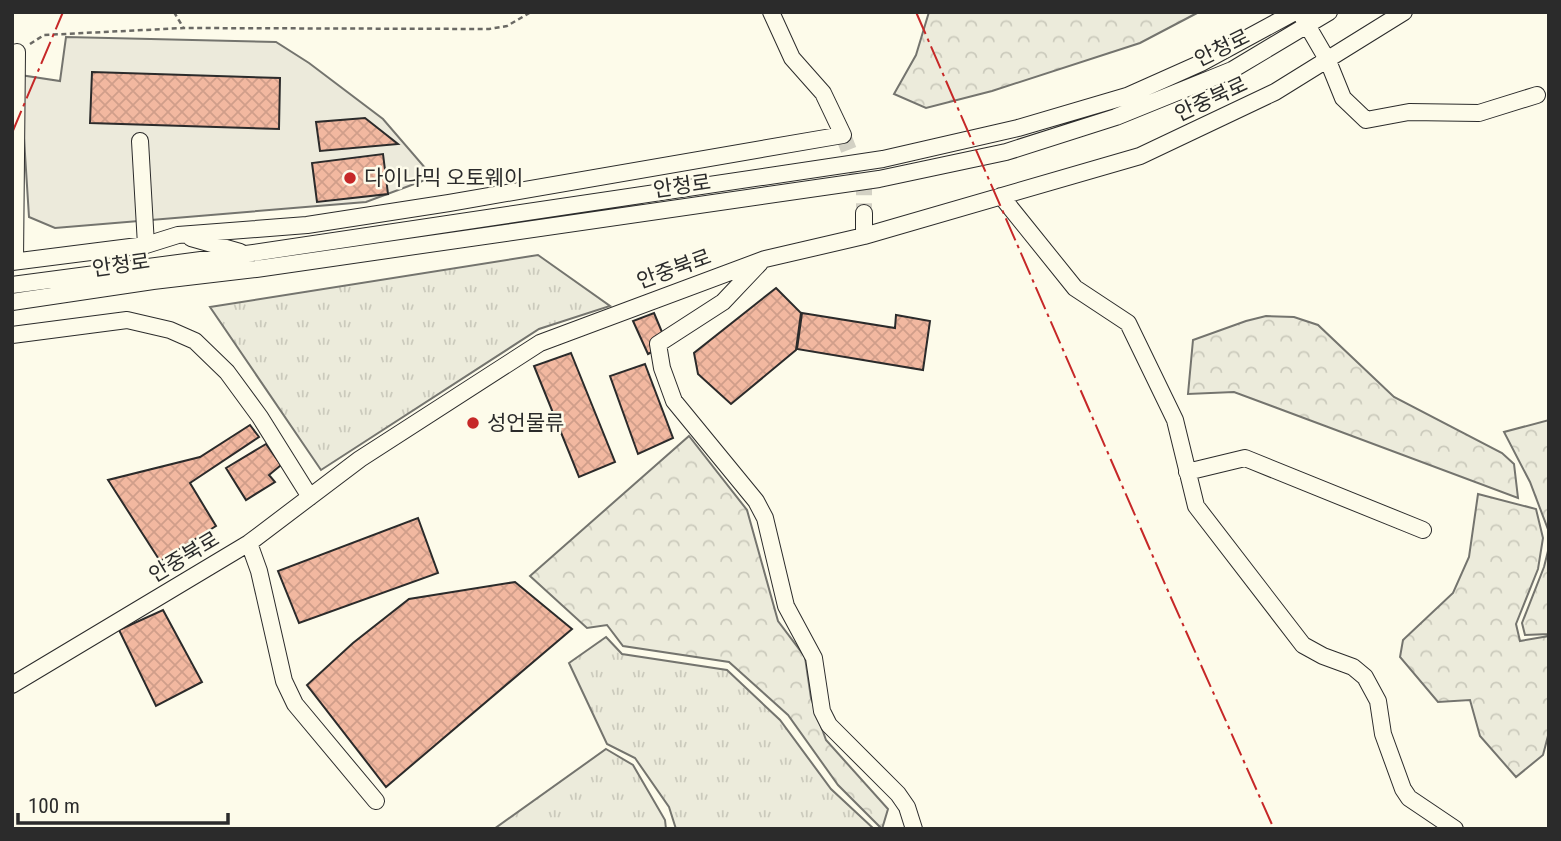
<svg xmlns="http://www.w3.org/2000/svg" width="1561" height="841" font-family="'Roboto Condensed','Noto Sans KR',sans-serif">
	<defs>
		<pattern id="grass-tufts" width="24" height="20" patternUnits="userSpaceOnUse" patternTransform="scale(1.75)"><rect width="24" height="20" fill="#ecebdb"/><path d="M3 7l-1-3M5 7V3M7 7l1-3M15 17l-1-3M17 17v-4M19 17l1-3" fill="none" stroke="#cbcabc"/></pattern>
		<pattern id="forest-crowns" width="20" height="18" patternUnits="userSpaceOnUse" patternTransform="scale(1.75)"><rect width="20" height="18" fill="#ecebdb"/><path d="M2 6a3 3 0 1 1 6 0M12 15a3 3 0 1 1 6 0" fill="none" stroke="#cbcabc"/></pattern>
		<pattern id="building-cross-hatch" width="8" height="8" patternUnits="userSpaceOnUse" patternTransform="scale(1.75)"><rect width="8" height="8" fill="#f2b8a0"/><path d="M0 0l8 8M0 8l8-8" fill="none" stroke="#d09e8a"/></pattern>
	</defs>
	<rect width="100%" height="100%" fill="#fdfbea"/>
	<path fill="url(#grass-tufts)" stroke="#74746e" stroke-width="2" d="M538,255l72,51 -71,23 -218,141 -111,-163z
		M606,637l16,17 105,16 53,50 51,69 43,40h-198l-7,-22 -34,-49 -28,-14 -38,-81z
		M606,749l27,16 32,55 1,9h-172z"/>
	<path fill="url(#forest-crowns)" stroke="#74746e" stroke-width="2" d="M929,12h270l-59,31 -148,48 -66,17 -32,-14 22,-39z
		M1266,316l28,1 24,8 76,72 108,56 12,11 4,34 -284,-106 -46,2 5,-54 53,-19z
		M1549,420v112l-19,-50 -26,-50z
		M689,436l58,74 31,111 27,36 6,41 15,42 62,69 -6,20 -44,-44 -50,-70 -59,-53 -106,-16 -16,-21 -20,3 -57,-52z
		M1478,494l58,15 7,29 -5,31 -22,55 4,17 29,-5v96l-6,23 -27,22 -36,-41 -10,-36 -32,2 -38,-45 3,-17 50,-47 16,-36z
		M1549,547v87l-24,1 -3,-12 22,-56z"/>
	<path fill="#eceadb" stroke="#74746e" stroke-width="2" d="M66,37l210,5 33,21 74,56 50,58 -67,25 -311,26 -26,-11 -9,-142 40,6z"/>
	<path fill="url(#building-cross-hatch)" stroke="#2b2b2b" stroke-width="2" d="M92,72l188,6 -1,51 -189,-6z
		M365,118l33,26 -78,7 -4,-29z
		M383,154l5,40 -71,8 -5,-39z
		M776,288l25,25 -5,37 -65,54 -33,-30 -4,-21z
		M654,313l13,31 -19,10 -15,-33z
		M802,313l93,15 1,-13 34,6 -7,49 -126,-21z
		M571,353l44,109 -36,15 -45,-111z
		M645,364l28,74 -35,16 -28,-78z
		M250,425l9,12 -69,46 26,43 -56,35 -52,-81 92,-23z
		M266,444l15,21 -12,10 6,7 -29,18 -20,-32z
		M418,518l20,55 -139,50 -21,-52z
		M515,582l57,47 -186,158 -79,-102 46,-42 56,-44z
		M163,610l39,72 -46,24 -37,-76z"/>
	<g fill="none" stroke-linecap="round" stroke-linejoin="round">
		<path stroke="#d3d1c4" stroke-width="16" stroke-dasharray="16 8" stroke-linecap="butt" d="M843,135l21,55v23"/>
		<defs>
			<path id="minor" d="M1303,18l25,43 15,37 23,22 43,-8 70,1 58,-18
				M140,141l6,104
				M1001,196l74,92 53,35 47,97 21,86 107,139 20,11 30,11 12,10 13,24 5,33 20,55 6,9 46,31
				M864,213v23
				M191,238l49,14
				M15,261l2,-209
				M12,262l134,-17 32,-10 129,-10 142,-22 394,-68 -20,-42 -31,-35 -21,-46
				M760,263l-37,39 -65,42 4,24 12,33 82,100 9,17 21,88 28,52 8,53 7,14 69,69 9,13 7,22
				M12,285l234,-31 637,-95 135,-31 109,-32 74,-33 94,-51
				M12,302l141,-21 103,-12 623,-90 127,-27 110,-35 116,-47 97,-58
				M12,335l115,-15 43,10 25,11 32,31 33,45 50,80
				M1187,472l58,-14 178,72
				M249,543l10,28 25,110 11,23 81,97
				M12,685l237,-142 111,-84 180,-116 225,-84 99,-23 276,-80 135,-64 129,-80"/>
		</defs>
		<use href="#minor" stroke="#2b2b2b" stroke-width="18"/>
		<path stroke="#6a6964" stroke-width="2.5" stroke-dasharray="5 3.5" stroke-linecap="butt" d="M174,12l9,15
			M30,44l14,-9 140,-7 305,1 18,-3 24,-14"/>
		<use href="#minor" stroke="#fdfbea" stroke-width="16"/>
		<path stroke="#c62828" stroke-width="2" stroke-dasharray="24 5 3.5 5" stroke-linecap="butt" d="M916,12l252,579 106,238
			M12,133l51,-121"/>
	</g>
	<g fill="#c62828" stroke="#fdfbea" stroke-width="2.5">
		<circle cx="350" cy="178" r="7"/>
		<circle cx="473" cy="423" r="7"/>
	</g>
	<g text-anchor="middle" stroke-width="5" stroke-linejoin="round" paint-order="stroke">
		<g font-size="21" fill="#2b2b2b" stroke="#fdfbea">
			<text transform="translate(1222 48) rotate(-26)" y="7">안청로</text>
			<text transform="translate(1211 99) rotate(-25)" y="7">안중북로</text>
			<text transform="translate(682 186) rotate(-8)" y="7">안청로</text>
			<text transform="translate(121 265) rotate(-8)" y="7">안청로</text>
			<text transform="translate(674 269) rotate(-20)" y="7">안중북로</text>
			<text transform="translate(184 557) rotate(-31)" y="7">안중북로</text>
		</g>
		<g font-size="21" fill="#2b2b2b" stroke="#fdfbea" text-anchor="start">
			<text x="364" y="185">다이나믹 오토웨이</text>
			<text x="487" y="430">성언물류</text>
		</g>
	</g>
	<rect width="1561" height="841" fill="none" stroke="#2b2b2b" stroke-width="28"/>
	<path d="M18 813v10h210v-10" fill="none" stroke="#2b2b2b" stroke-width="3.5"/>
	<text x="28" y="813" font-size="21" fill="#2b2b2b" stroke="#fdfbea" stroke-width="5" paint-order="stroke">100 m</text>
</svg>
